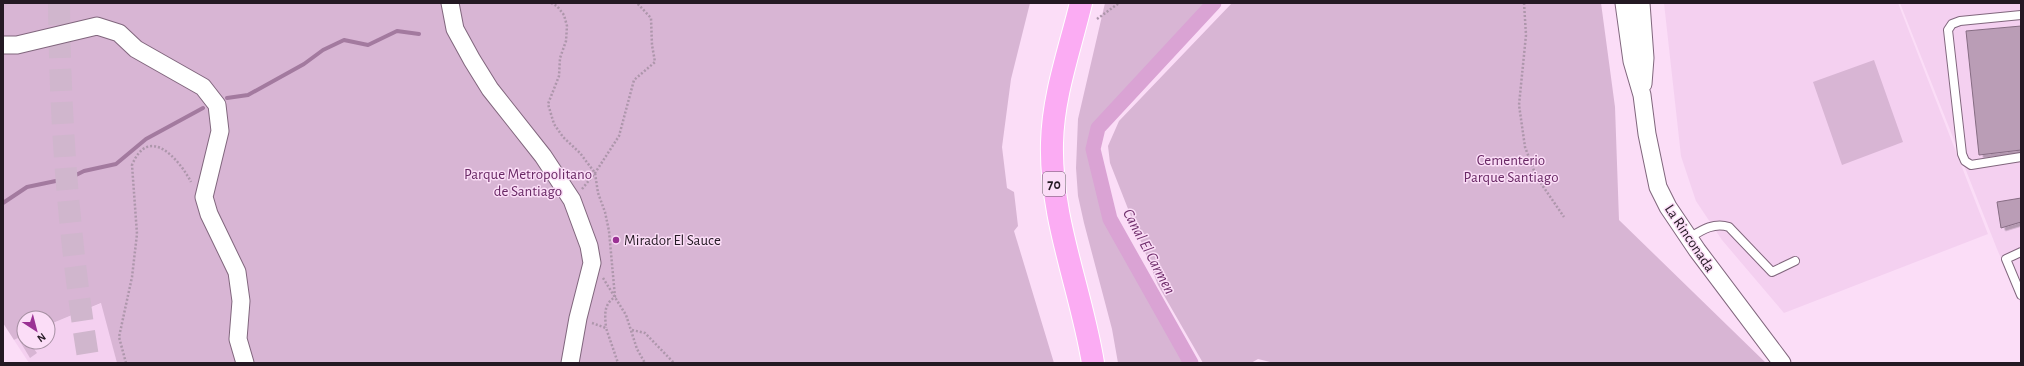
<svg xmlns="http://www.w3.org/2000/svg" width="2024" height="366" font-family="'Alegreya Sans',sans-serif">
	<defs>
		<filter id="shadow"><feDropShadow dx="4.5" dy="2.5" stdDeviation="0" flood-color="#0004"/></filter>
	</defs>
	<rect width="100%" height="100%" fill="#fbddf7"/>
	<path fill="#f4d0f0" d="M1664,3h234l90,231 -204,79 -62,-73 -26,-39 -15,-45z
		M1900,3h121v302l-24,-56z
		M102,303l15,60h-88l-15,-23 10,-5v7h24v-17z"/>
	<path fill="#d8b5d4" d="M3,3h1027l-19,76 -9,68 5,41 7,4 4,34 -4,5 40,132h-937l-16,-60 -53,22v-7h-24v24h5l8,11 -7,5 -12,-20 -4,2 -11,-17z
		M1105,3h103l-114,123 -5,23 17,71 80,143h-68l-6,-34 -28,-106 -6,-27 -2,-28 2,-49z
		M1232,3h369l14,104 4,113 147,143h-492l-16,-4 -7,4h-48l-45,-78 -48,-122 -2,-17 11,-25z
		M1874,60l29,82 -61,23 -29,-83z"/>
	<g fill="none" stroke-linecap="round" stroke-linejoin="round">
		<path stroke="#a37a9f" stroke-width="4" d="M227,98l21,-3 56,-31 19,-14 21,-10 24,5 29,-14 22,3
			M3,203l24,-16 43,-9 14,-7 32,-7 30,-25 57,-31"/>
		<path stroke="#daa3d4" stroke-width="15" d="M1191,363l-81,-144 -17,-70 5,-21 116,-125"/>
	</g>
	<path fill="#ba9db6" stroke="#866c83" filter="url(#shadow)" d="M2021,26v124l-42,5 -13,-124z
		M2021,198v24l-20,6 -4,-26z"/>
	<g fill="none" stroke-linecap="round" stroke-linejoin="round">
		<path stroke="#d0b6cd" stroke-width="22" stroke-dasharray="22 11" stroke-linecap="butt" d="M59,3c1,121 10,240 30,360"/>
		<defs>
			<path id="lane" d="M2021,15l-61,6 -8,3 -4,6 14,124 3,7 6,4 50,-8
				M1689,238c13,-8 25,-16 40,-11l43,45 23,-11
				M2021,252l-15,7 15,36"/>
			<path id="street" d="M450,3l5,26 17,31 18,29 53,67 29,44 17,46 3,17 -14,55 -8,45
				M1624,3l8,58 10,34 5,39 11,53 10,20 29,43 85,113
				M1641,3l4,55 -2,26
				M3,45h14l80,-19 22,7 17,16 67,38 14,18 3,26 -16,66 5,17 28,58 4,29 -3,38 7,24"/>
			<path id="highway" d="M1081,3c-11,46 -28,92 -29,140 -2,76 29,146 41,220"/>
		</defs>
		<use href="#lane" stroke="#80667d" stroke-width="10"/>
		<use href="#street" stroke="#80667d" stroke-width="19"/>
		<use href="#highway" stroke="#fff" stroke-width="24"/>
		<path stroke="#ad96ab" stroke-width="2.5" stroke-dasharray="2 2" stroke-linecap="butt" d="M551,3l6,3 7,9 3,11 -1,15 -6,17 -1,18 -11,28 6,20 9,13 17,16 15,20 3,20 7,19 4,19 6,66c-12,8 -10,18 -9,31
			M1524,3l2,32 -7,70 6,42 11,29 28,41
			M1097,19l22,-16
			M582,189l13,-16 24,-37 15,-56 21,-18 -3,-17 -1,-27 -14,-15
			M603,278l23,37 11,34 8,14
			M592,323l14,5 12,35
			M632,330l13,3 29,30
			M126,363l-7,-26 13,-60 5,-43 -5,-69c17,-41 47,-6 59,17"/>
		<use href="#lane" stroke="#fff" stroke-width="8"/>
		<use href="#street" stroke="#fff" stroke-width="17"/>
		<use href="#highway" stroke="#fbacf3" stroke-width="22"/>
	</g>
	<circle fill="#9a3194" stroke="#fbddf7" stroke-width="1.5" cx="616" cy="240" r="4"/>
	<g text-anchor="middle" stroke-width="3" stroke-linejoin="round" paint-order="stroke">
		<rect fill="#fbddf7" stroke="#645463" stroke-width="1" x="1043" y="172" width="22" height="24" rx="3"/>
		<g font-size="14" font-weight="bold" fill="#241923">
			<text x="1054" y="189">70</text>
		</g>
		<g font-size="15" fill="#692965" stroke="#fbddf7">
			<text x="1511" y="165">Cementerio<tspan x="1511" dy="17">Parque Santiago</tspan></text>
			<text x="528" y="179">Parque Metropolitano<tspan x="528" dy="17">de Santiago</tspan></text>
		</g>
		<g font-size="15" fill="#241923" stroke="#fbddf7">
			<text transform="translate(1690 238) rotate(56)" y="5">La Rinconada</text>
		</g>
		<g font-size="15" fill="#241923" stroke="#fbddf7" text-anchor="start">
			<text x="624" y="245">Mirador El Sauce</text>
		</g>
		<g font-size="16" font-style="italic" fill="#71306d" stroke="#fbddf7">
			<text transform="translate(1150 251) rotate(62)" y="6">Canal El Carmen</text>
		</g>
	</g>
	<rect width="2024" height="366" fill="none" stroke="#241923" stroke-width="8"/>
	<g transform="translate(36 330) rotate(144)"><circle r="19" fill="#fbddf7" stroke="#a58fa2"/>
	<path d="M0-3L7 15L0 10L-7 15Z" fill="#9a3194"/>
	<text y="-6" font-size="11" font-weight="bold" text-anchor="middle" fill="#241923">N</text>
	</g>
</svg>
